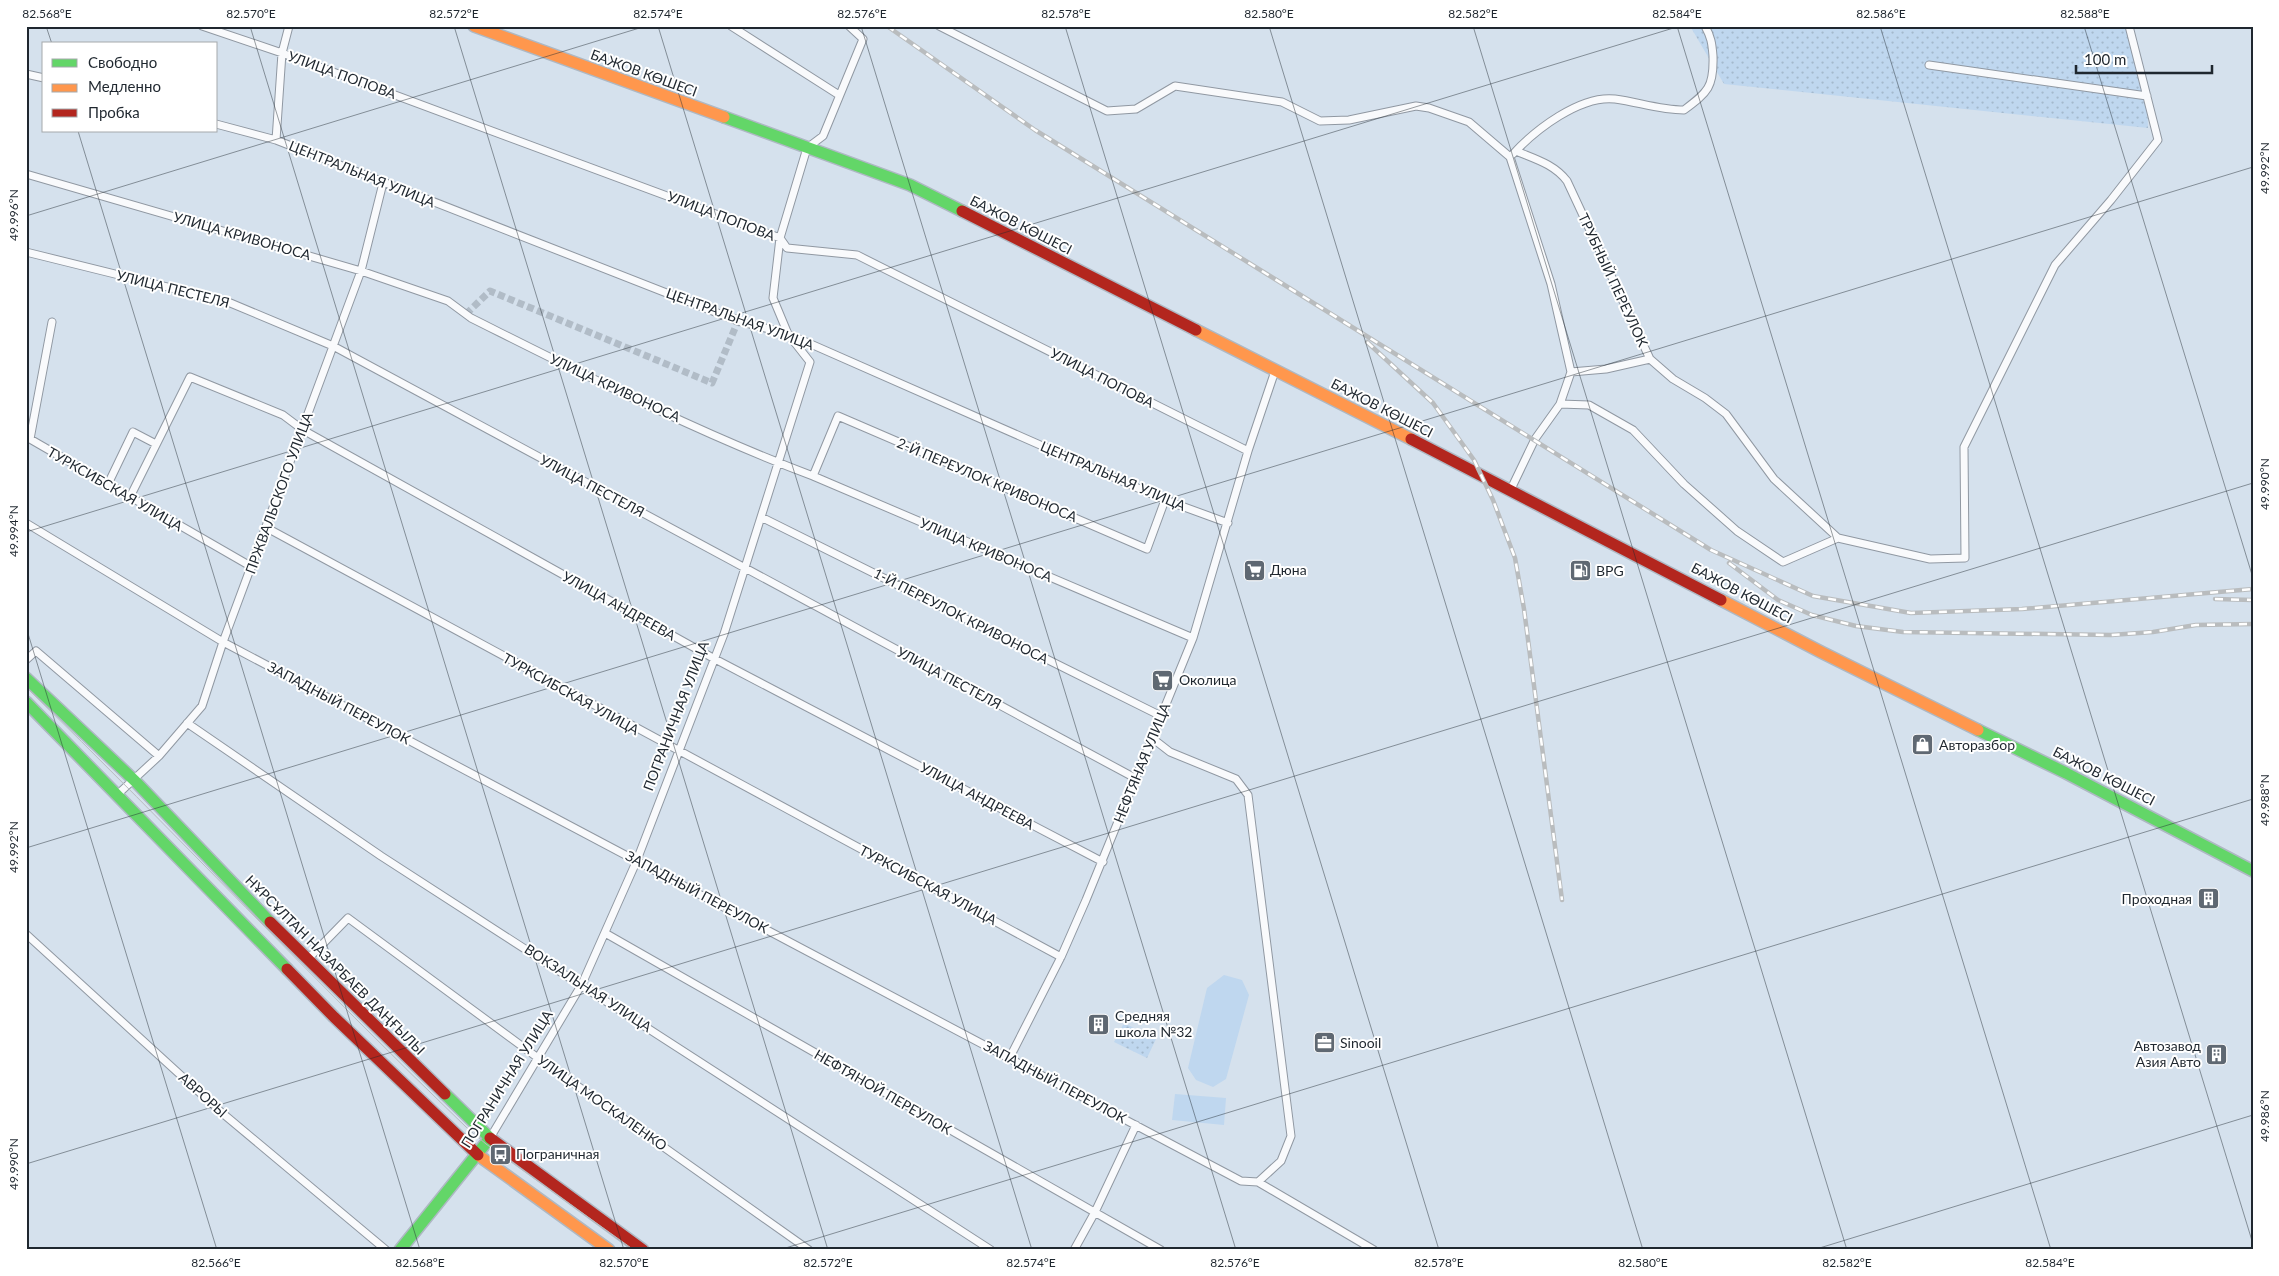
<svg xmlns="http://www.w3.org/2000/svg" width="2279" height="1276" font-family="Lato,sans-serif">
	<defs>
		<pattern id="grass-dots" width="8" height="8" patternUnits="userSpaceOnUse" patternTransform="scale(1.25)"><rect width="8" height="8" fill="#bfd7ef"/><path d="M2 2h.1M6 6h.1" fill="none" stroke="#a4b9cd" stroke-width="1.8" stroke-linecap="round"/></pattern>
	</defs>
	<rect width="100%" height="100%" fill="#d5e1ed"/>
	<path fill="url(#grass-dots)" d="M1690,26h439l18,70 1,32 -424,-44z
		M1124,1023l32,16 -9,19 -33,-16z"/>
	<path fill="#bfd7ef" d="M1224,975l18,5 7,15 -23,84 -13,8 -17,-7 -8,-12 19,-80z
		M1175,1094l51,4 -2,27 -52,-5z"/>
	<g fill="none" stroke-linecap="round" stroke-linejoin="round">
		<path stroke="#b1bcc7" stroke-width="7" stroke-dasharray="7 3.5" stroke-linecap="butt" d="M466,314l24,-23 222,92 26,-62"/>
		<defs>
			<path id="street" d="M202,26l80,27 498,185 7,10 70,7 391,196
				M731,26l108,69
				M939,26l168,85 29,-2 39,-23 107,16 38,19 29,-1 67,-14 13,2 40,14 41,35 41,127 20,88 -11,32 -25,35 -24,50
				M1929,65l218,31
				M26,74l18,4
				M216,124l60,16 462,181 50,13 377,166 63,23
				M276,140l6,-87 7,-27
				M1516,151c19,8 38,13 51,30l83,178 23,20 32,19 21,16 48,65 64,59
				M1513,154c22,-24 67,-59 102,-55 23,3 45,11 69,11 24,-18 30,-23 29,-54 -1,-13 -2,-19 -8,-30
				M26,174l335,97 87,30 23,17c112,56 225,114 342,158l380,162
				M26,252l202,50 105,44 802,432
				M52,322l-22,117 222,128
				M1571,372l35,-3 44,-10
				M1560,404l29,1 44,25 51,54 53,47 46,31 55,-24 92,21 35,-1 -1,-111 91,-182 56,-65 47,-60 -29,-114
				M813,476l25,-60 309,133 18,-49
				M108,484l25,-52 23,12
				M130,497l60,-120 93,38 20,15 410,228 390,204
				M761,517l400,199
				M26,523l197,119 1018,539 17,1 116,68
				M267,528l794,429
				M26,660l10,-9 123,105
				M187,723l194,133 610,394
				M1152,738l18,14 66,27 12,16 43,341 -10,25 -23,21
				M118,794l41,-38 43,-50 21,-64 138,-371 22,-88
				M605,933l556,317
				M26,934l195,178 165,138
				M307,960l41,-42 190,140 271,192
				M1009,1059l52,-102 25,-57 107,-262 55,-187 27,-80
				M490,1138l92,-154 55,-124 87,-226 86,-272 -22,-28 -15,-36 7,-60 27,-90 16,-12 40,-97 -14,-13
				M1074,1250l21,-38 41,-87"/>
			<path id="fast" d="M724,117l186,68 52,26
				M26,678l109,103 135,141
				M26,702l261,267
				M1978,730l88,43 187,98
				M400,1250l90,-112 -45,-44"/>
			<path id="slow" d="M474,26l250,91
				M1196,330l215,109
				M1721,600l100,52 157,78
				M478,1155l131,95"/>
			<path id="jam" d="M962,211l234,119
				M1411,439l310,161
				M270,922l175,172
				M287,969l47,48 144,138
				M490,1138l153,112"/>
		</defs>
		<use href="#street" stroke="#9098a2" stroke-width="9"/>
		<use href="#fast" stroke="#aeb8c3" stroke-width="14"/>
		<use href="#slow" stroke="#aeb8c3" stroke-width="14"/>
		<use href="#jam" stroke="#aeb8c3" stroke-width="14"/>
		<use href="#street" stroke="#f9fafc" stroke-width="7"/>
		<use href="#fast" stroke="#63d668" stroke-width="11"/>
		<use href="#slow" stroke="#ff974d" stroke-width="11"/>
		<use href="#jam" stroke="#b3261e" stroke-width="11"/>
		<path stroke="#b9bcbe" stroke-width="1" d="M26,687c149,145 290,296 440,440l20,17 148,106"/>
		<defs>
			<path id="rail" d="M887,26l148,104 676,420 102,46 98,17 111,-4 231,-20
				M1367,342l66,61 41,57 19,40 22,58 9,51 38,291
				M1729,563l49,37 34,15 44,11 47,6 208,3 42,-3 43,-7 57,-1
				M2215,599l38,1"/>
		</defs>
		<use href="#rail" stroke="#b9bcbe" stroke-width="4.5"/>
		<use href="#rail" stroke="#fff" stroke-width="2.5" stroke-dasharray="8" stroke-linecap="butt"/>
	</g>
	<path fill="none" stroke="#1f272f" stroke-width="1" stroke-opacity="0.45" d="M46,26l6,18M250,26l374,1224M454,26l374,1224M658,26l374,1224M861,26l375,1224M1065,26l374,1224M1269,26l374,1224M1473,26l374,1224M1677,26l374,1224M1880,26l373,1218M2084,26l169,552M78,131l342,1119M26,216l620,-190M26,532l1654,-506M26,627l191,623M26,848l2227,-681M26,1164l2227,-681M779,1250l1474,-451M1813,1250l440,-135"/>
	<defs>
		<symbol id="supermarket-square" viewBox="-11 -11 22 22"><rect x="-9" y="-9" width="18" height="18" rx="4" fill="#5f6872" stroke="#fff"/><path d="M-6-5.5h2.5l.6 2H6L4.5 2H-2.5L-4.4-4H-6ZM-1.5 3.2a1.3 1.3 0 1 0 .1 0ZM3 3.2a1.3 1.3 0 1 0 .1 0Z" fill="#fff"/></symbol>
		<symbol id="fuel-square" viewBox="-11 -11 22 22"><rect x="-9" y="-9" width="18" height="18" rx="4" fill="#5f6872" stroke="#fff"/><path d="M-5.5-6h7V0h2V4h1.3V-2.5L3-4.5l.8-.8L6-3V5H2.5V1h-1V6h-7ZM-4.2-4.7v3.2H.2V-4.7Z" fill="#fff"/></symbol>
		<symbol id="shop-square" viewBox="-11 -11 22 22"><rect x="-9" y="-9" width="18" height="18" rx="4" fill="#5f6872" stroke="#fff"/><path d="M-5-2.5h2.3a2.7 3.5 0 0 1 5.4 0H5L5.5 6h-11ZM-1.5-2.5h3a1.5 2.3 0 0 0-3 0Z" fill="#fff"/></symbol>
		<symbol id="building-square" viewBox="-11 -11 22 22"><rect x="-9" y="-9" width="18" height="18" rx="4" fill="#5f6872" stroke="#fff"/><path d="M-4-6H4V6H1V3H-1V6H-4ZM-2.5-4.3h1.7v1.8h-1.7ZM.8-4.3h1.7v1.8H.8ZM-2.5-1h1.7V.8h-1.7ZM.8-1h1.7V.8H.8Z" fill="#fff"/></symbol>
		<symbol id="office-square" viewBox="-11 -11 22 22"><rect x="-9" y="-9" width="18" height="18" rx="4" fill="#5f6872" stroke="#fff"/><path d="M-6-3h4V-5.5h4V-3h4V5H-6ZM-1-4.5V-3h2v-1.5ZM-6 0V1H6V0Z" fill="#fff"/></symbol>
		<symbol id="bus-square" viewBox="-11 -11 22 22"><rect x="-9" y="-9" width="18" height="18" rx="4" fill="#5f6872" stroke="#fff"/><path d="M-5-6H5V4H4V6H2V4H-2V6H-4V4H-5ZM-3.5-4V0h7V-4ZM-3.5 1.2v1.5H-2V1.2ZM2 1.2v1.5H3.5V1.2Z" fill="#fff"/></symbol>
	</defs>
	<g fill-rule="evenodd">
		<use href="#supermarket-square" x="1242" y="558" width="25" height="25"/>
		<use href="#fuel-square" x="1568" y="558" width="25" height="25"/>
		<use href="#supermarket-square" x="1150" y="668" width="25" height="25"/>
		<use href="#shop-square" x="1910" y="732" width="25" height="25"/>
		<use href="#building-square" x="2196" y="886" width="25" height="25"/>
		<use href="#building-square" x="1086" y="1012" width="25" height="25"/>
		<use href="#office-square" x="1312" y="1030" width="25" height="25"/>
		<use href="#building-square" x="2204" y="1042" width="25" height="25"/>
		<use href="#bus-square" x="488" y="1142" width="25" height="25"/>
	</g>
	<g text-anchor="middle" stroke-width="4" stroke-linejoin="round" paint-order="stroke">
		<g font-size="14" fill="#1f272f" stroke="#fff">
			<text transform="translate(644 73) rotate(20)" y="5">БАЖОВ КӨШЕСІ</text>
			<text transform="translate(342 75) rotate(20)" y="5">УЛИЦА ПОПОВА</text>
			<text transform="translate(362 174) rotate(22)" y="5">ЦЕНТРАЛЬНАЯ УЛИЦА</text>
			<text transform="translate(721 216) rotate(21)" y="5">УЛИЦА ПОПОВА</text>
			<text transform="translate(1021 225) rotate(27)" y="5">БАЖОВ КӨШЕСІ</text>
			<text transform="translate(242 236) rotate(16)" y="5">УЛИЦА КРИВОНОСА</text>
			<text transform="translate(1613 280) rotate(65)" y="5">ТРУБНЫЙ ПЕРЕУЛОК</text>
			<text transform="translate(173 289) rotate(14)" y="5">УЛИЦА ПЕСТЕЛЯ</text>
			<text transform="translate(740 319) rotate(20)" y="5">ЦЕНТРАЛЬНАЯ УЛИЦА</text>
			<text transform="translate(1102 378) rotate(27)" y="5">УЛИЦА ПОПОВА</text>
			<text transform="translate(615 388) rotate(25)" y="5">УЛИЦА КРИВОНОСА</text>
			<text transform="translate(1382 408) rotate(27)" y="5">БАЖОВ КӨШЕСІ</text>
			<text transform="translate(1113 476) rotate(23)" y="5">ЦЕНТРАЛЬНАЯ УЛИЦА</text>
			<text transform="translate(987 480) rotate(23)" y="5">2-Й ПЕРЕУЛОК КРИВОНОСА</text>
			<text transform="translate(592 486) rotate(28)" y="5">УЛИЦА ПЕСТЕЛЯ</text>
			<text transform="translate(115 489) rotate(30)" y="5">ТУРКСИБСКАЯ УЛИЦА</text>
			<text transform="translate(279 493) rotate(-70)" y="5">ПРЖВАЛЬСКОГО УЛИЦА</text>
			<text transform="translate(986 550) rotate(23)" y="5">УЛИЦА КРИВОНОСА</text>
			<text transform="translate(1742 593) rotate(28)" y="5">БАЖОВ КӨШЕСІ</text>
			<text transform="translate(619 606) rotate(29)" y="5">УЛИЦА АНДРЕЕВА</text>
			<text transform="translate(961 616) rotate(27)" y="5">1-Й ПЕРЕУЛОК КРИВОНОСА</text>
			<text transform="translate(949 678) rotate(28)" y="5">УЛИЦА ПЕСТЕЛЯ</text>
			<text transform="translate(571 694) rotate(29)" y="5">ТУРКСИБСКАЯ УЛИЦА</text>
			<text transform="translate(339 703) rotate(28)" y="5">ЗАПАДНЫЙ ПЕРЕУЛОК</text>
			<text transform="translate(676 716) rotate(-69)" y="5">ПОГРАНИЧНАЯ УЛИЦА</text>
			<text transform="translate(1142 763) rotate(-68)" y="5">НЕФТЯНАЯ УЛИЦА</text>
			<text transform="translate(2104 776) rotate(27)" y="5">БАЖОВ КӨШЕСІ</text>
			<text transform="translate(977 796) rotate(28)" y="5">УЛИЦА АНДРЕЕВА</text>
			<text transform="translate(928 885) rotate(28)" y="5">ТУРКСИБСКАЯ УЛИЦА</text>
			<text transform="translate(697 892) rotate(28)" y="5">ЗАПАДНЫЙ ПЕРЕУЛОК</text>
			<text transform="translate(335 965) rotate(45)" y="5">НҰРСҰЛТАН НАЗАРБАЕВ ДАҢҒЫЛЫ</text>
			<text transform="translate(588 988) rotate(33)" y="5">ВОКЗАЛЬНАЯ УЛИЦА</text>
			<text transform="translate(507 1079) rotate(-58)" y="5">ПОГРАНИЧНАЯ УЛИЦА</text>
			<text transform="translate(1055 1082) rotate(28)" y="5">ЗАПАДНЫЙ ПЕРЕУЛОК</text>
			<text transform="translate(883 1092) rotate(30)" y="5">НЕФТЯНОЙ ПЕРЕУЛОК</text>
			<text transform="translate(203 1095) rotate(42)" y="5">АВРОРЫ</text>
			<text transform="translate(602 1103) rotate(35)" y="5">УЛИЦА МОСКАЛЕНКО</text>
		</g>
		<g font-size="14" fill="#1f272f" stroke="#fff" text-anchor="start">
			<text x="1270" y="575">Дюна</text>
			<text x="1596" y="576">BPG</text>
			<text x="1179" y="685">Околица</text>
			<text x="1939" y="750">Авторазбор</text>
			<text x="2192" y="904" text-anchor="end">Проходная</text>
			<text x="1115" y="1021">Средняя<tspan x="1115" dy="16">школа №32</tspan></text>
			<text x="1340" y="1048">Sinooil</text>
			<text x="2201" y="1051" text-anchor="end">Автозавод<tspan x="2201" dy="16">Азия Авто</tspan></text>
			<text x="516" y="1159">Пограничная</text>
		</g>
	</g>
	<rect width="2279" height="1276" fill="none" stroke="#ffffff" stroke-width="55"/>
	<rect x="42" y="42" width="175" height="90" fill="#ffffff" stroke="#a5a9ac"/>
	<rect x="52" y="59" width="25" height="8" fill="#63d668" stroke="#a5a9ac"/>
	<text x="88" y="68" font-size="15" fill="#1f272f">Свободно</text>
	<rect x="52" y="84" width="25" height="8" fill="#ff974d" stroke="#a5a9ac"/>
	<text x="88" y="92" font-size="15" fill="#1f272f">Медленно</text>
	<rect x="52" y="109" width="25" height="8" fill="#b3261e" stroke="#a5a9ac"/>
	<text x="88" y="118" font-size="15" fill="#1f272f">Пробка</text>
	<path d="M2076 65v8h136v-8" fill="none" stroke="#1f272f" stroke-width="2.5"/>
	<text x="2084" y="65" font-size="15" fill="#1f272f" stroke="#ffffff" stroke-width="4" paint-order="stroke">100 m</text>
	<rect x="28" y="28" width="2224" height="1220" fill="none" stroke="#1f272f" stroke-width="2"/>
	<g font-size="12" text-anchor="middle" fill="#1f272f">
		<text x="47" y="18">82.568°E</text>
		<text x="251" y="18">82.570°E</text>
		<text x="454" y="18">82.572°E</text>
		<text x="658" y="18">82.574°E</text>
		<text x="862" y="18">82.576°E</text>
		<text x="1066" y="18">82.578°E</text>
		<text x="1269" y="18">82.580°E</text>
		<text x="1473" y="18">82.582°E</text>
		<text x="1677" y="18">82.584°E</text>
		<text x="1881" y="18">82.586°E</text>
		<text x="2085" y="18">82.588°E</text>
		<text transform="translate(2265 168) rotate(-90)" y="4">49.992°N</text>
		<text transform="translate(14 215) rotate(-90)" y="4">49.996°N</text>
		<text transform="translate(2265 484) rotate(-90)" y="4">49.990°N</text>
		<text transform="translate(14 531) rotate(-90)" y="4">49.994°N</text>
		<text transform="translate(2265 800) rotate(-90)" y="4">49.988°N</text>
		<text transform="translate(14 847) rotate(-90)" y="4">49.992°N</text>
		<text transform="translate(2265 1116) rotate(-90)" y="4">49.986°N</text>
		<text transform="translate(14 1164) rotate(-90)" y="4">49.990°N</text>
		<text x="216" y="1267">82.566°E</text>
		<text x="420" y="1267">82.568°E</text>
		<text x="624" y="1267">82.570°E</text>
		<text x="828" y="1267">82.572°E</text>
		<text x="1031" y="1267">82.574°E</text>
		<text x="1235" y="1267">82.576°E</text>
		<text x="1439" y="1267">82.578°E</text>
		<text x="1643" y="1267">82.580°E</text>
		<text x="1847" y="1267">82.582°E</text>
		<text x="2050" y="1267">82.584°E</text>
	</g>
</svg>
